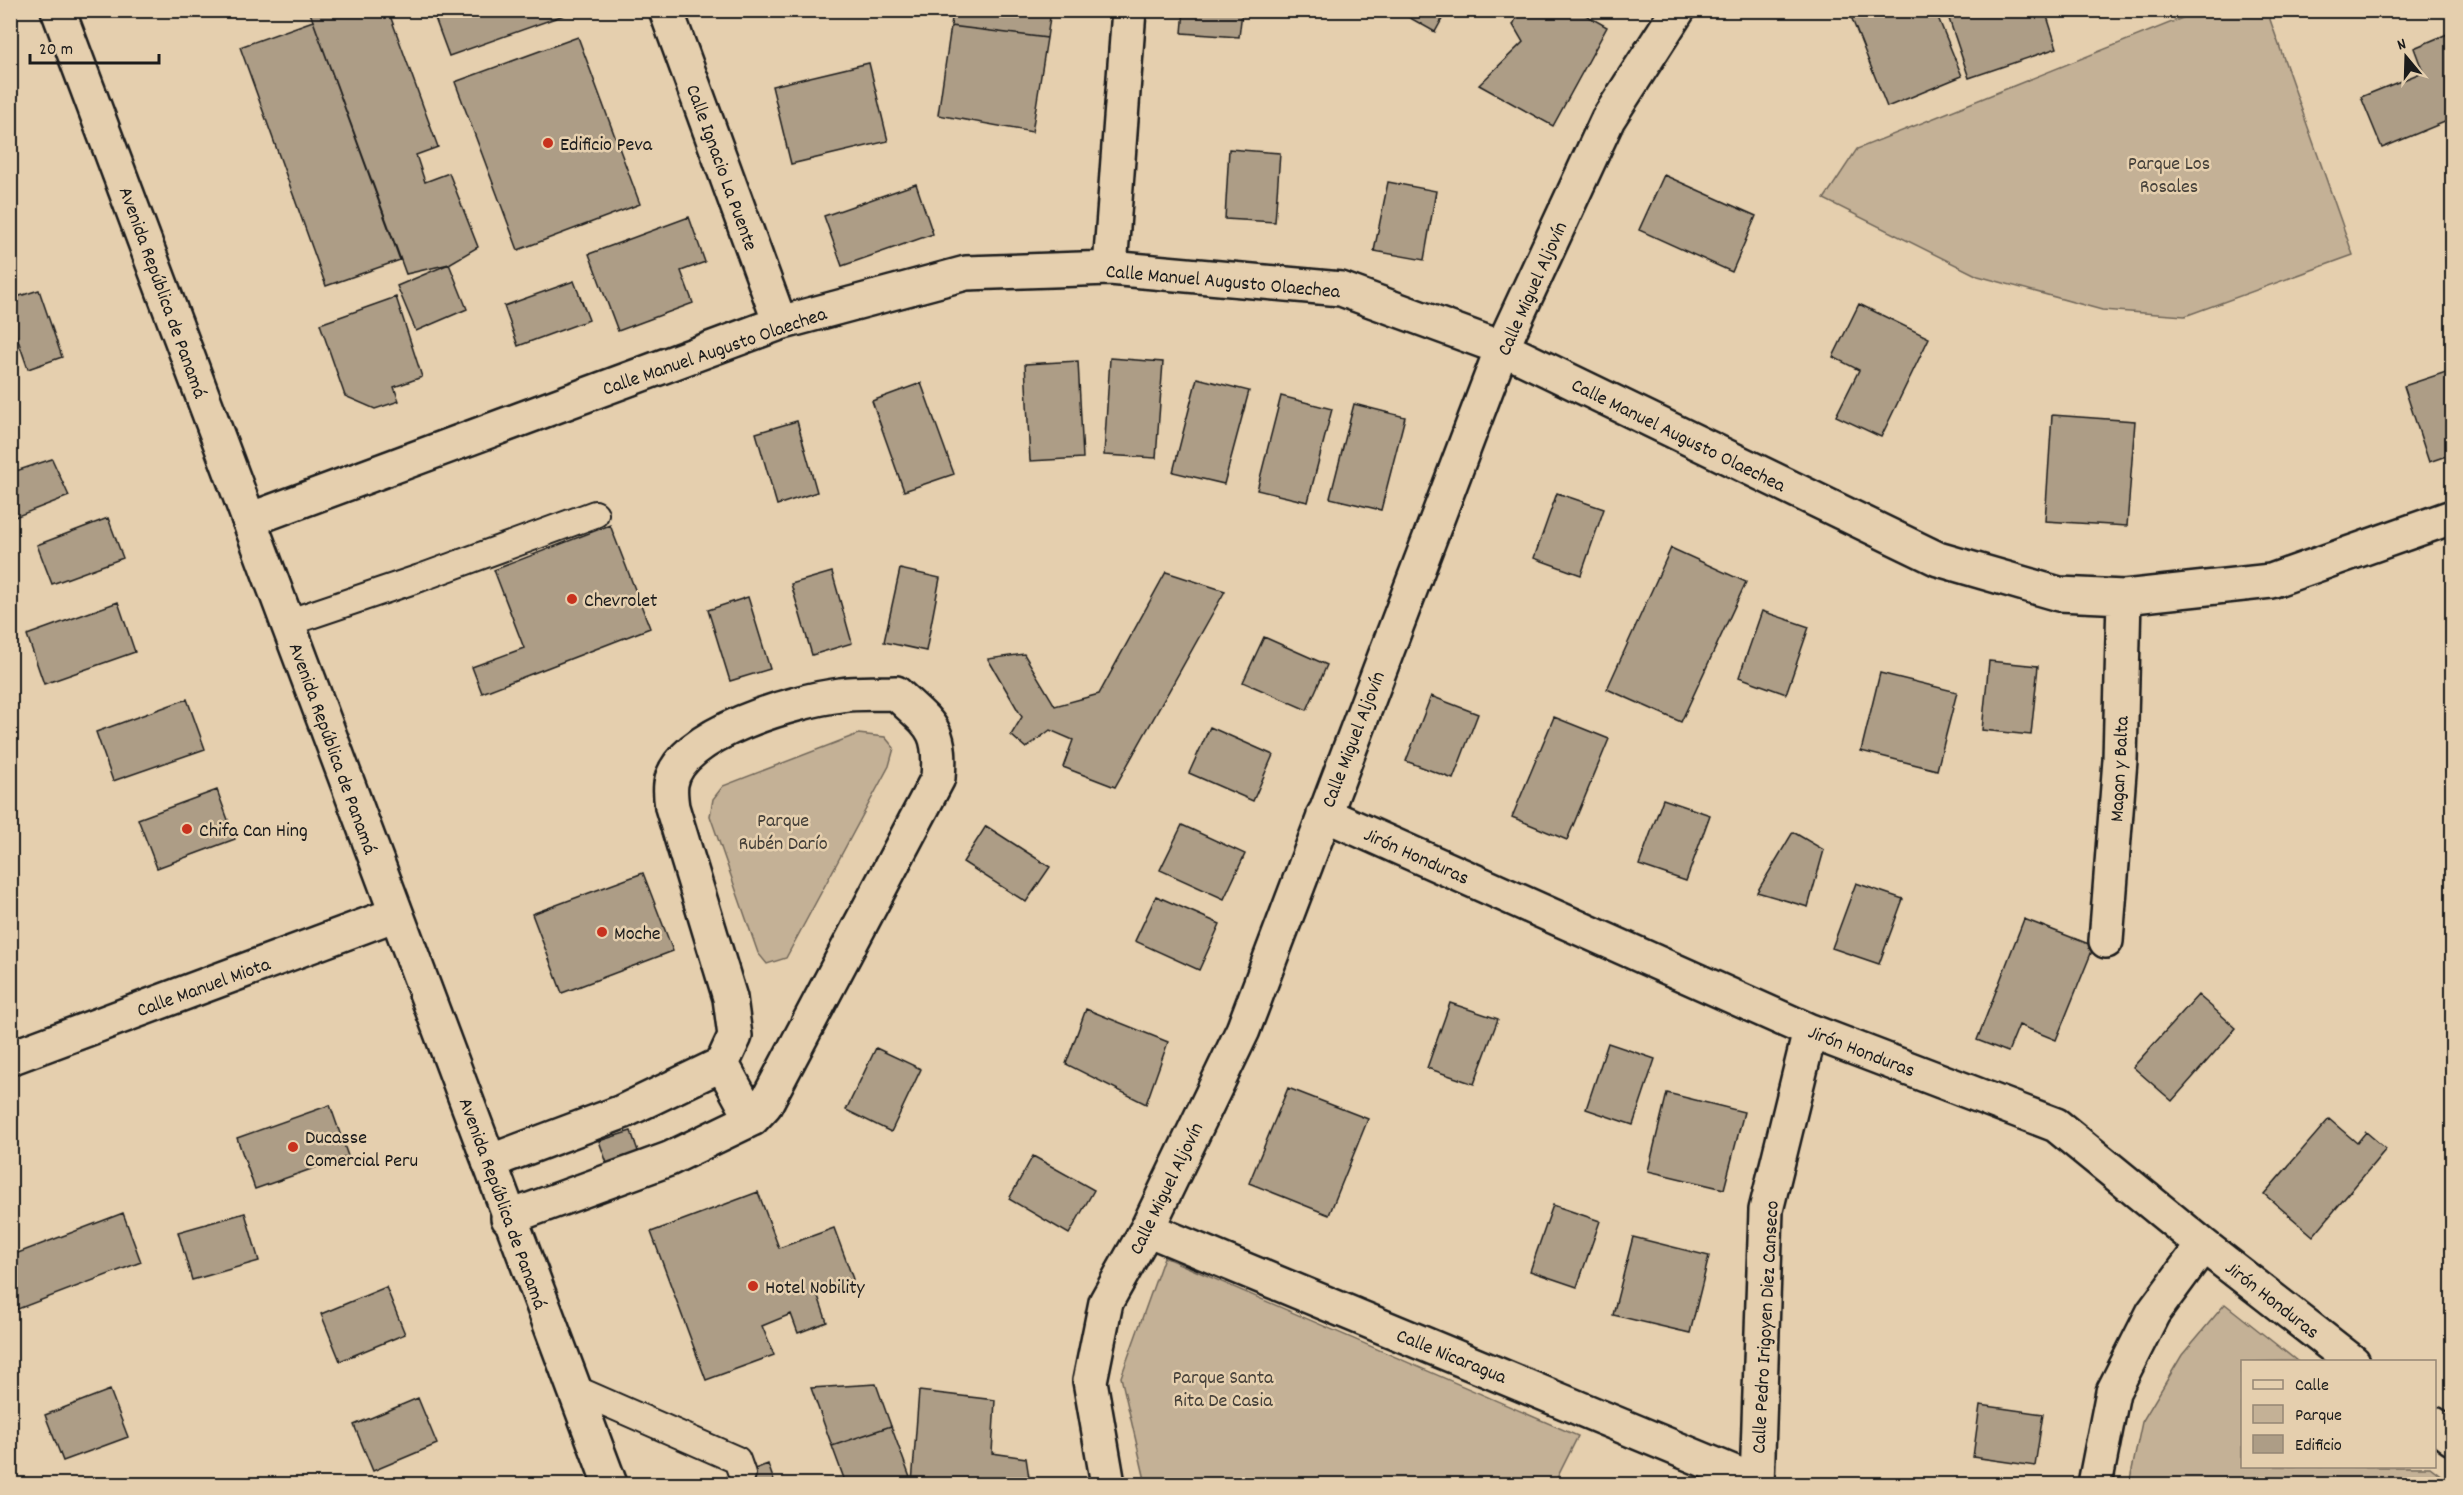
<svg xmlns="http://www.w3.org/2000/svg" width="2463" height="1495" font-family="Dekko,sans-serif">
	<rect width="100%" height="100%" fill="#e5cfae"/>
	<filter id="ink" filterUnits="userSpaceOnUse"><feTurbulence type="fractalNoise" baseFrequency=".0167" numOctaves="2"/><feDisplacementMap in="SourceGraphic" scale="12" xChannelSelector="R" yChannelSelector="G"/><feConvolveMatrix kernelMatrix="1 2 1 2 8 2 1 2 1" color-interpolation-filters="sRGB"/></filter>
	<g filter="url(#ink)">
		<path fill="#c4b196" stroke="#706659" stroke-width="1.5" d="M2202,10l65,1 86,244 -168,61 -83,-6 -124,-34 -154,-77 33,-50z
			M858,734l27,3 9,11 -5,18 -103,192 -19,6 -9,-11 -48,-137 3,-17 10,-13z
			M1164,1257l414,179 -24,48h-408l-25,-107z
			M2225,1304l72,57 -55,1v104l188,1 22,17h-323l13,-62 40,-67z"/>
		<path fill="#ad9d86" stroke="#1c1c1c" stroke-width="1.5" d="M309,10h79l50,137 -22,8 9,27 24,-9 29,74 -29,17 -43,10z
			M432,10h146l-129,46z
			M953,10h98l-4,28 -96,-12z
			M1184,10h82v4l-24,-2 -3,25 -57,-4z
			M1396,10h51l-12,22z
			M1520,10h57l30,17 -54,99 -74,-41 44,-43 -10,-17z
			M1860,10h75l27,66 -75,31 -37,-93z
			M1946,10h99l12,38 -88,30z
			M313,21l87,239 -74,26 -86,-239z
			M951,26l96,12 -15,94 -94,-17z
			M2452,32v87l-70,29 -21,-51 62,-25 -9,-24z
			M578,37l62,167 -122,46 -63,-168z
			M869,63l19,78 -97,23 -19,-78z
			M1229,149l51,4 -5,69 -50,-3z
			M1664,175l92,41 -24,56 -93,-42z
			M1388,182l48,9 -12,69 -50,-9z
			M916,184l17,50 -91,32 -18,-50z
			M689,217l16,45 -24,9 12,32 -75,28 -29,-77z
			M449,264l18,45 -51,22 -19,-45z
			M574,281l15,39 -71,26 -14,-40z
			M39,290l23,67 -34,12 -18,-52v-18z
			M396,297l26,80 -28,10 5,14 -24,8 -30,-13 -25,-72z
			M1859,304l70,34 -48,99 -45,-21 23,-46 -26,-13z
			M1110,358l53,4 -7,96 -52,-3z
			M1078,361l5,97 -53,3 -5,-97z
			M2452,370v84l-23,8 -25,-76z
			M1197,378l52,13 -25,93 -51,-12z
			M921,383l33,91 -50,17 -32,-90z
			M1281,396l51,13 -24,93 -51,-12z
			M1354,404l51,13 -24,93 -51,-12z
			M2052,415l83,6 -8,105 -82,-5z
			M797,421l20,71 -40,13 -21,-72z
			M52,459l17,37 -59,23v-46z
			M1557,493l47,16 -23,66 -47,-17z
			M108,518l15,40 -71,26 -15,-39z
			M610,525l40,103 -168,65 -10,-26 52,-19 -30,-78z
			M1671,548l75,34 -65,140 -74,-33z
			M900,569l40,9 -14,73 -42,-9z
			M832,572l20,71 -40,12 -21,-71z
			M1166,572l59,19 -110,196 -52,-20 10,-27 -23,-10 -24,18 -15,-13 11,-18 -34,-58 36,-5 31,52 44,-12z
			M748,597l22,72 -40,12 -22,-71z
			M118,602l17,50 -91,32 -17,-49z
			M1762,611l47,16 -23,67 -47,-17z
			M1264,637l63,28 -20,45 -64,-28z
			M1989,661l49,5 -7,69 -49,-5z
			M1880,673l77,19 -20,78 -76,-19z
			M1431,696l47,18 -25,65 -47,-18z
			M187,699l18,50 -92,32 -17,-49z
			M1554,717l55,22 -42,101 -55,-23z
			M1210,727l63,28 -20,46 -64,-28z
			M217,790l18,49 -78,29 -19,-49z
			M1663,799l47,16 -24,66 -47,-16z
			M1182,825l63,29 -21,45 -64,-29z
			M986,826l64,41 -24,35 -63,-40z
			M1793,832l31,18 -16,57 -51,-15z
			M643,873l30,78 -111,42 -30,-79z
			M1856,883l47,16 -24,65 -47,-16z
			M1156,896l64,28 -21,46 -64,-29z
			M2024,919l70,27 -38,94 -37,-15 -11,27 -31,-12z
			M2198,995l38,33 -64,73 -39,-34z
			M1450,1003l48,16 -24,65 -47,-16z
			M1086,1009l82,33 -22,62 -80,-40z
			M1608,1043l47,16 -22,66 -47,-16z
			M876,1048l45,21 -30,63 -45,-22z
			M1288,1088l80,31 -39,96 -80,-32z
			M1667,1093l77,19 -20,77 -76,-18z
			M330,1105l18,51 -93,33 -18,-51z
			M2329,1119l28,24 9,-11 20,17 -73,87 -49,-42z
			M631,1131l8,23 -31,12 -9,-25z
			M1033,1156l61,34 -25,44 -60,-35z
			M758,1192l21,56 55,-20 19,51 -36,14 10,29 -29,11 -7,-19 -29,12 12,29 -68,25 -55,-148z
			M1553,1205l47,16 -23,66 -47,-16z
			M123,1213l18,49 -131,50v-56z
			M245,1213l14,48 -67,19 -14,-48z
			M1633,1237l76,19 -19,77 -77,-18z
			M386,1287l19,47 -65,27 -19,-47z
			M876,1384l15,42 -59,20 -21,-58z
			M110,1390l18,47 -65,24 -18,-46z
			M919,1391l76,9 -3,53 34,5 4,26h-118z
			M418,1398l19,46 -64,27 -19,-46z
			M1980,1405l63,9 -8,52 -62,-9z
			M891,1426l21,57 -5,1h-61l-14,-38z
			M768,1464l7,20h-51l-2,-3z"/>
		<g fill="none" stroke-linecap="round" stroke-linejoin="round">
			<defs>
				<path id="lane" d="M287,623l133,-45 175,-64
					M575,1389l162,71 5,14"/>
				<path id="street" d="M666,10l114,313
					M1110,268l19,-258
					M249,520l531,-197 186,-50 144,-5 231,21 161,59 436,211 121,35 65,3 147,-16 181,-64
					M1324,814l486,217 246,94 147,120 150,117
					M2106,941l14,-181 4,-163
					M10,1058l386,-144
					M722,1064l30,55
					M489,1162l133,-50 100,-48 13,-28 -5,-38 -58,-191c-1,-7 -2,-16 -1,-23 7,-51 127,-84 170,-89 18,-3 37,-1 55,-2 35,33 46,35 42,85l-173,327 -13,14 -83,40 -161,59
					M1147,1229l610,253
					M2434,1424l18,14
					M1108,1484l-18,-103 16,-79 41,-73 96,-199 259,-682 106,-229 70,-109
					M1757,1484l9,-274 44,-179
					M2095,1484l18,-92 40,-79 50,-68"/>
				<path id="primary" d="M58,10l552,1474"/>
			</defs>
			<use href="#lane" stroke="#1c1c1c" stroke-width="30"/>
			<use href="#street" stroke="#1c1c1c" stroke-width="38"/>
			<use href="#primary" stroke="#1c1c1c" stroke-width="38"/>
			<use href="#lane" stroke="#e5cfae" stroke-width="26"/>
			<use href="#street" stroke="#e5cfae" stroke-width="33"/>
			<use href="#primary" stroke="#e5cfae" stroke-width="33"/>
		</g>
	</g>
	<g fill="#c8321e" stroke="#e5cfae" stroke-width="2">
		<circle cx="548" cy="143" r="6"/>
		<circle cx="572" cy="599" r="6"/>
		<circle cx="187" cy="829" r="6"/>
		<circle cx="602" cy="932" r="6"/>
		<circle cx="293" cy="1147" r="6"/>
		<circle cx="753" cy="1286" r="6"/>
	</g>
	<g text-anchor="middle" stroke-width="5" stroke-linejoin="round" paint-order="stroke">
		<g font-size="20" fill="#1c1c1c" stroke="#e5cfae" text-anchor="start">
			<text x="560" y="150">Edificio Peva</text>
			<text x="584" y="606">Chevrolet</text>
			<text x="199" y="836">Chifa Can Hing</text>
			<text x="614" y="939">Moche</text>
			<text x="305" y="1143">Ducasse<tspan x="305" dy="23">Comercial Peru</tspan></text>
			<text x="765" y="1293">Hotel Nobility</text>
		</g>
		<g font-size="20" fill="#46413a" stroke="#e5cfae">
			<text x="2169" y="169">Parque Los<tspan x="2169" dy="23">Rosales</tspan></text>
			<text x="783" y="826">Parque<tspan x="783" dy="23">Rubén Darío</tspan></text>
			<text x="1223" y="1383">Parque Santa<tspan x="1223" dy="23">Rita De Casia</tspan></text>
		</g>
		<g font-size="20" fill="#1c1c1c" stroke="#e5cfae">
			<text transform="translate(723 167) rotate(70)" y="7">Calle Ignacio La Puente</text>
			<text transform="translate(1223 280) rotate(5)" y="7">Calle Manuel Augusto Olaechea</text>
			<text transform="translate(1531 288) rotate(-66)" y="7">Calle Miguel Aljovín</text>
			<text transform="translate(164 292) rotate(70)" y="7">Avenida República de Panamá</text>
			<text transform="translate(714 350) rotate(-19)" y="7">Calle Manuel Augusto Olaechea</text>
			<text transform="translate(1679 434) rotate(26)" y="7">Calle Manuel Augusto Olaechea</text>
			<text transform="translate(1352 739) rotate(-69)" y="7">Calle Miguel Aljovín</text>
			<text transform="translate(334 748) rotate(70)" y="7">Avenida República de Panamá</text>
			<text transform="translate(2118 769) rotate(-87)" y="7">Magan y Balta</text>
			<text transform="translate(1417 855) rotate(24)" y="7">Jirón Honduras</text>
			<text transform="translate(203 986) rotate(-20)" y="7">Calle Manuel Miota</text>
			<text transform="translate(1862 1050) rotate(21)" y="7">Jirón Honduras</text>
			<text transform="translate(1165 1188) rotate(-64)" y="7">Calle Miguel Aljovín</text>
			<text transform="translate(504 1203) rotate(70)" y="7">Avenida República de Panamá</text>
			<text transform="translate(2273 1299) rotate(38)" y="7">Jirón Honduras</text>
			<text transform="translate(1764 1327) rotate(-87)" y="7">Calle Pedro Irigoyen Diez Canseco</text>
			<text transform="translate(1452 1355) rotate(22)" y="7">Calle Nicaragua</text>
		</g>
	</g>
	<rect width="2463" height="1495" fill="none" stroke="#e5cfae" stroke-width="36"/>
	<rect x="18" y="18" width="2427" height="1459" fill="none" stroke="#1c1c1c" stroke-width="2" filter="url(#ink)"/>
	<rect x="2241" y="1360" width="195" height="108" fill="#e5cfae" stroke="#958774" stroke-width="1.5"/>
	<rect x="2253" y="1380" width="30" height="9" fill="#e5cfae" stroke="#958774" stroke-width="1.5"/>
	<text x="2295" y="1390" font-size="18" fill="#1c1c1c">Calle</text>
	<rect x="2253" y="1405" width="30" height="18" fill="#c4b196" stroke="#958774" stroke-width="1.5"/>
	<text x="2295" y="1420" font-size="18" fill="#1c1c1c">Parque</text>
	<rect x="2253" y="1435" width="30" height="18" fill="#ad9d86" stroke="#958774" stroke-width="1.5"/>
	<text x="2295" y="1450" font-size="18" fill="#1c1c1c">Edificio</text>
	<g transform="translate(2406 57) rotate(341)" stroke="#e5cfae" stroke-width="4.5" paint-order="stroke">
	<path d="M0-4.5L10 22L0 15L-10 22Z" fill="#1c1c1c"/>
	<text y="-9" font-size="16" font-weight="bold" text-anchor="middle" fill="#1c1c1c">N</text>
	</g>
	<path d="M30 54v9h129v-9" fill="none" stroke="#1c1c1c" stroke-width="3"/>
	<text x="39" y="54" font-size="18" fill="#1c1c1c" stroke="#e5cfae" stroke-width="4.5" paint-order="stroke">20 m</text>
</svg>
